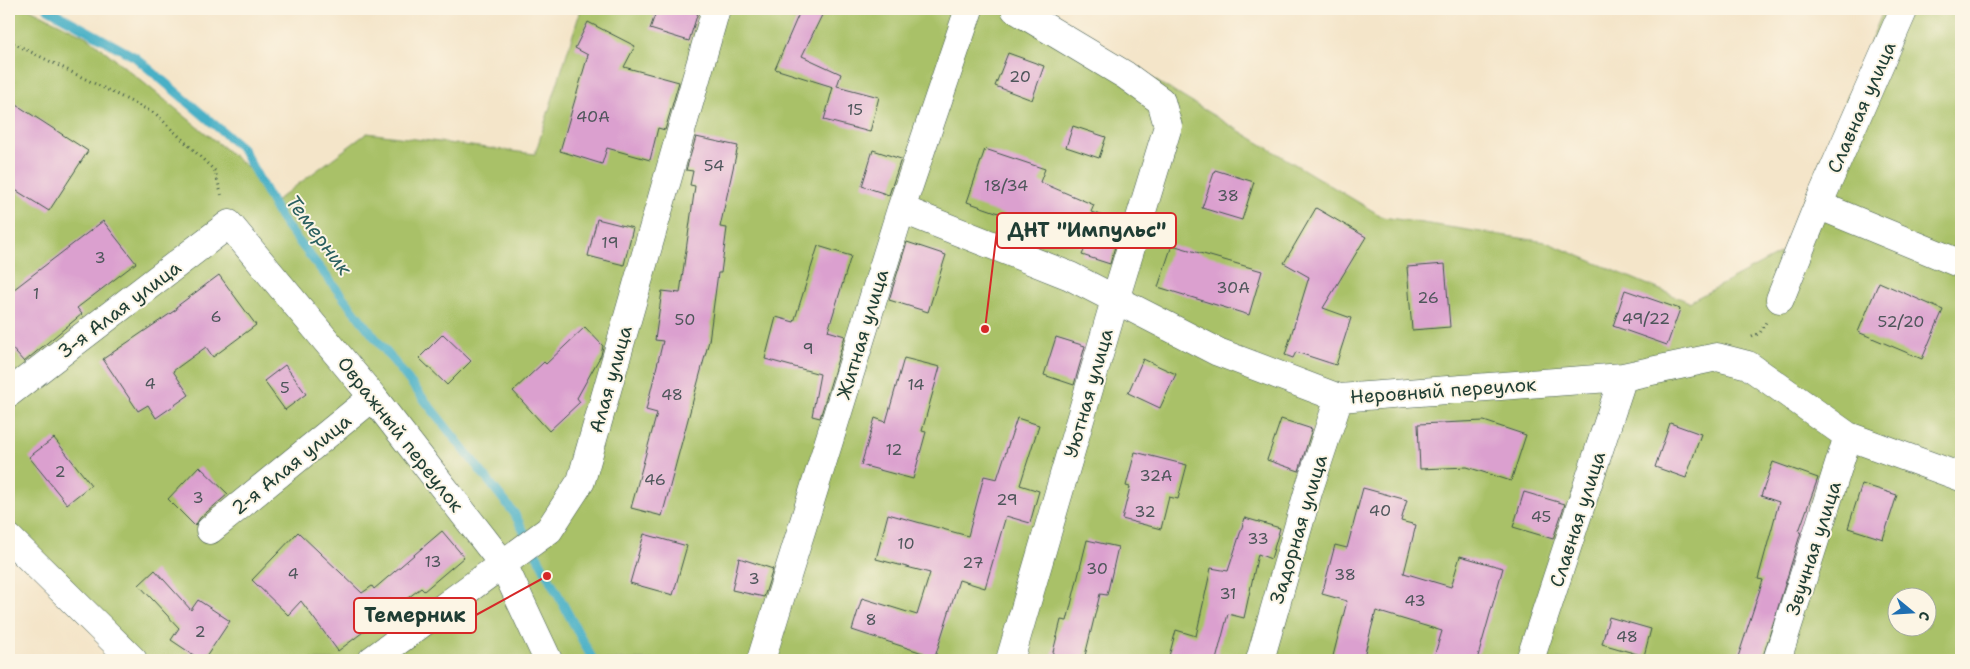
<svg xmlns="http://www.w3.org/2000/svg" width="1970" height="669" font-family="'Shantell Sans',sans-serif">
	<rect width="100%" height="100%" fill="#fcf5e5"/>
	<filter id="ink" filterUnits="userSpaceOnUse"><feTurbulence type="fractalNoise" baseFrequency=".02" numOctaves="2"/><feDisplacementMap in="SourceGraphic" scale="10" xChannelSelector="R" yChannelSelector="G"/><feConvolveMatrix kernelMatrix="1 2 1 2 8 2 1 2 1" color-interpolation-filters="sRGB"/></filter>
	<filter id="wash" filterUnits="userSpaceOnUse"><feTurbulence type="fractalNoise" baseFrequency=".0096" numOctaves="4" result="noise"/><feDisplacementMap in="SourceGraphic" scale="20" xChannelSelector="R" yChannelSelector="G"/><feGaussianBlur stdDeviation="1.12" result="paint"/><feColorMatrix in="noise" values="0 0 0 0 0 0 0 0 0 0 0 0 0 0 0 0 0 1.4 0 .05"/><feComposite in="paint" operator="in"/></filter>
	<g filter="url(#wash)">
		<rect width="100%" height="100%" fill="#f4e5c9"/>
		<path fill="#a9c167" stroke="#647f4e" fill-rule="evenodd" d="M9,9h21l59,29 163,133 21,32 94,-70 168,21 46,-145h455l347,208 163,25 143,60 94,-50 101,-243h77v651h-1818l-134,-138v-125l12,-9 -12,-31zM1898,596h30v30h-30z"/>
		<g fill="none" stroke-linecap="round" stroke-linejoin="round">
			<path stroke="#48b0c6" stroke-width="9" d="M48,9l87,48 107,91 39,71 233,294 79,147"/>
		</g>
		<g id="blocks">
			<path fill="#dba0cf" d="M657,9h42l-10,32 -39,-12z
				M801,9h24l-23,47 39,18 -4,12 42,11 -9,35 -46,-12 9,-33 -58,-18z
				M588,22l47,24 -11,21 55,15 -14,48 -7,-2 -8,32 -43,-12 -5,16 -42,-13 28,-96 -13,-7z
				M1008,53l36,13 -12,34 -37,-14z
				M9,100l79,51 -39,60 -40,-25z
				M1073,126l33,11 -7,21 -33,-11z
				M696,137l42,9 -18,81 7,1 -6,45h-3l-9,68 -47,175 -31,-8 26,-95 -11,-3 17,-69 -8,-1 7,-49 18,2 15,-107 -5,-1 3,-14 -7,-1z
				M985,149l60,20 -5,13 54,23 -3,7 31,10 -12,42 -28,-9 3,-7 -60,-26 -58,-20z
				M873,150l28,9 -12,36 -27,-9z
				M1215,170l39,12 -12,38 -40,-12z
				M1316,208l50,29 -43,71 28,10 -15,47 -40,-13 -3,6 -8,-3 24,-78 -25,-14z
				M597,219l36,9 -9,37 -36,-9z
				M103,221l33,42 -59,45 5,6 -58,48 -15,-17v-52z
				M907,242l39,13 -18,57 -39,-12z
				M1172,245l90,26 -13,44 -91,-28z
				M818,246l33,10 -23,75 17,5 -25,82 -8,-2 8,-42 -55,-15 11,-42 18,5z
				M1445,264l5,63 -38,3 -5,-63z
				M219,275l37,50 -43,32 -7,-10 -33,24 16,24 -33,23 -8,-13 -10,6 -35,-52 74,-50 -1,-2z
				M1879,282l64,28 -21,49 -64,-27z
				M1625,290l55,19 -13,36 -54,-19z
				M585,327l18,19 -2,9 -24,43 3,4 -31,29 -36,-40 31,-29 2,2z
				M443,334l28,27 -24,24 -28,-27z
				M1056,337l29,9 -11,39 -30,-10z
				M904,358l36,9 -18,64 4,1 -13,47 -52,-14 14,-47 11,4z
				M1143,359l33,15 -16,34 -32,-15z
				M285,365l21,29 -21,16 -21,-29z
				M1017,418l22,7 -19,60 19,6 -9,32 -24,-7 -21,72 -26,-8 -24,77 -83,-27 10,-32 55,17 13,-42 -54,-14 12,-45 80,22 16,-60 13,3z
				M1281,419l31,10 -13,42 -32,-11z
				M1484,421l42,14 -15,46 -44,-14 -47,2 -2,-45z
				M1670,423l31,11 -15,44 -31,-11z
				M54,438l37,47 -24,19 -38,-47z
				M1135,452l52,13 -9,34 -9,-2 -8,32 -39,-10 8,-32 -4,-1z
				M1773,462l45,16 -19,53 2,1 -39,128h-25l26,-80 -5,-1 21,-77 -18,-6z
				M199,466l29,28 -28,24 -5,8 -27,-27z
				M1862,484l35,11 -14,44 -35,-11z
				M1363,488l44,12 -6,21 15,4 -12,48 47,14 9,-31 43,12 -26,92h-44l9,-29 -66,-20 -13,49h-31l15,-59 -25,-7 13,-49 12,3z
				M1524,492l41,12 -12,35 -40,-12z
				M1245,518l35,10 -9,31 -13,-5 -14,64 -16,-4 -12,46h-48l8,-30 20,6 15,-68 17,3z
				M442,531l22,26 -40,34 -3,-3 -83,63 -37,-50 -13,14 -36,-35 46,-48 64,61 10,-7 2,3z
				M644,534l43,12 -14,49 -43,-12z
				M1087,540l31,7 -11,48 -7,-1 -16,66h-33l10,-40 6,1z
				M739,558l34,11 -9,28 -32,-7z
				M155,570l36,40 7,-10 32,21 -26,39h-3l-30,-20 8,-12 -40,-43z
				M1609,617l42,12 -7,27 -42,-12z"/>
		</g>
	</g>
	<g filter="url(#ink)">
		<use href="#blocks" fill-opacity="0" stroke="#3f564a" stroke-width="1"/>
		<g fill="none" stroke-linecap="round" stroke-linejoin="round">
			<defs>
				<path id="minor" d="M1818,205l143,59
					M901,209l169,67 148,76 121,46 284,-21 94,-20 31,8 100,71 113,41
					M1780,299l38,-94 86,-196
					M9,393l220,-169 144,173 130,167 45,96
					M210,530l163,-133
					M9,538l124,122
					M372,660l177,-130 32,-49 135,-472
					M761,660l140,-451 68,-200
					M1010,660l105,-360 53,-174 -7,-25 -36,-26 -110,-66
					M1260,660l49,-171 30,-91
					M1530,660l93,-283
					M1777,660l71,-224"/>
			</defs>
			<use href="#minor" stroke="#3f564a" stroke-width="29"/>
			<path stroke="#3f564a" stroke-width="3" stroke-dasharray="1 4" stroke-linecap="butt" d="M9,41l147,73 59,57 7,26
				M1752,337l8,-4 6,-11"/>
			<use href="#minor" stroke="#fff" stroke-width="28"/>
		</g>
	</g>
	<g text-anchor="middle" stroke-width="4" stroke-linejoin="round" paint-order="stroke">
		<g font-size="16" fill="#4e565b">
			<text x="1020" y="82">20</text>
			<text x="855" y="115">15</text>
			<text x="593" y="122">40А</text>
			<text x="714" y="171">54</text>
			<text x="1006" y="191">18/34</text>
			<text x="1228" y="201">38</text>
			<text x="610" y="248">19</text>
			<text x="100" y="263">3</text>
			<text x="1233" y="293">30А</text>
			<text x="36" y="299">1</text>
			<text x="1428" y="303">26</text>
			<text x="216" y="322">6</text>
			<text x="1646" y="324">49/22</text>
			<text x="685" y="325">50</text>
			<text x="1901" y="327">52/20</text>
			<text x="808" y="354">9</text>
			<text x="150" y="389">4</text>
			<text x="916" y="390">14</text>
			<text x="285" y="393">5</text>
			<text x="672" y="400">48</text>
			<text x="894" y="455">12</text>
			<text x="60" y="477">2</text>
			<text x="1156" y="481">32А</text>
			<text x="655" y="485">46</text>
			<text x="198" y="503">3</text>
			<text x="1007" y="505">29</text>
			<text x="1380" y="516">40</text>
			<text x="1145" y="517">32</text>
			<text x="1541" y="522">45</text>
			<text x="1258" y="544">33</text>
			<text x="906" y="549">10</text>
			<text x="433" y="567">13</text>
			<text x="973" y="568">27</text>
			<text x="1097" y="574">30</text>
			<text x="293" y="579">4</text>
			<text x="1345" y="580">38</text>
			<text x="754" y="584">3</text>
			<text x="1228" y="599">31</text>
			<text x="1415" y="606">43</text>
			<text x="871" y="625">8</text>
			<text x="200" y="637">2</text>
			<text x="1627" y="642">48</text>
		</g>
		<g font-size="19" fill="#1f3d34" stroke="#fcf5e5">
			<text transform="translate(1861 107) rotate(-66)" y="7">Славная улица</text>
			<text transform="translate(119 309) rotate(-37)" y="7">3-я Алая улица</text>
			<text transform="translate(862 334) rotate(-73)" y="7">Житная улица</text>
			<text transform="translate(610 379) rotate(-74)" y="7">Алая улица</text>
			<text transform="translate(1443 390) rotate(-4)" y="7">Неровный переулок</text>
			<text transform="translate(1088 393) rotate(-74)" y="7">Уютная улица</text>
			<text transform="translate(401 434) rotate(52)" y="7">Овражный переулок</text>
			<text transform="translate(291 464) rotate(-39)" y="7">2-я Алая улица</text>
			<text transform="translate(1577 519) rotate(-72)" y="7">Славная улица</text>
			<text transform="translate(1298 529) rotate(-73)" y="7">Задорная улица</text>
			<text transform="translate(1813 548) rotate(-72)" y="7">Звучная улица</text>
		</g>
		<g font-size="20" font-style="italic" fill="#2b6060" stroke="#fcf5e5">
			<text transform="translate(319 235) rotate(53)" y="7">Темерник</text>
		</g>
	</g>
	<path fill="none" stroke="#d62828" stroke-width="2" d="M985 329L997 230M547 576L476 615"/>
	<g fill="#d62828" stroke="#fcf5e5" stroke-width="2">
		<circle cx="985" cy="329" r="5"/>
		<circle cx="547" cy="576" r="5"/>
	</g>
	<g fill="#fcf5e5" stroke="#d62828" stroke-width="2">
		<rect x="997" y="213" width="179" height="35" rx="5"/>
		<rect x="354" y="598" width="122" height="35" rx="5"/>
	</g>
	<g font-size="20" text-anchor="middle" font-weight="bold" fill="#1f3d34">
		<text x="1087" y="237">ДНТ "Импульс"</text>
		<text x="415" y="622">Темерник</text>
	</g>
	<rect width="1970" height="669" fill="none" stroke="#fcf5e5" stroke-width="30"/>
	<g transform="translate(1912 612) rotate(108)"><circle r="24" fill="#fcf5e5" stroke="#a4ab9e"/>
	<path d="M0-4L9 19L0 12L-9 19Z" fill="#1f6fb2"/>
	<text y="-8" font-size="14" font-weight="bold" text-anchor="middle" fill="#1f3d34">С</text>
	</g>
</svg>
